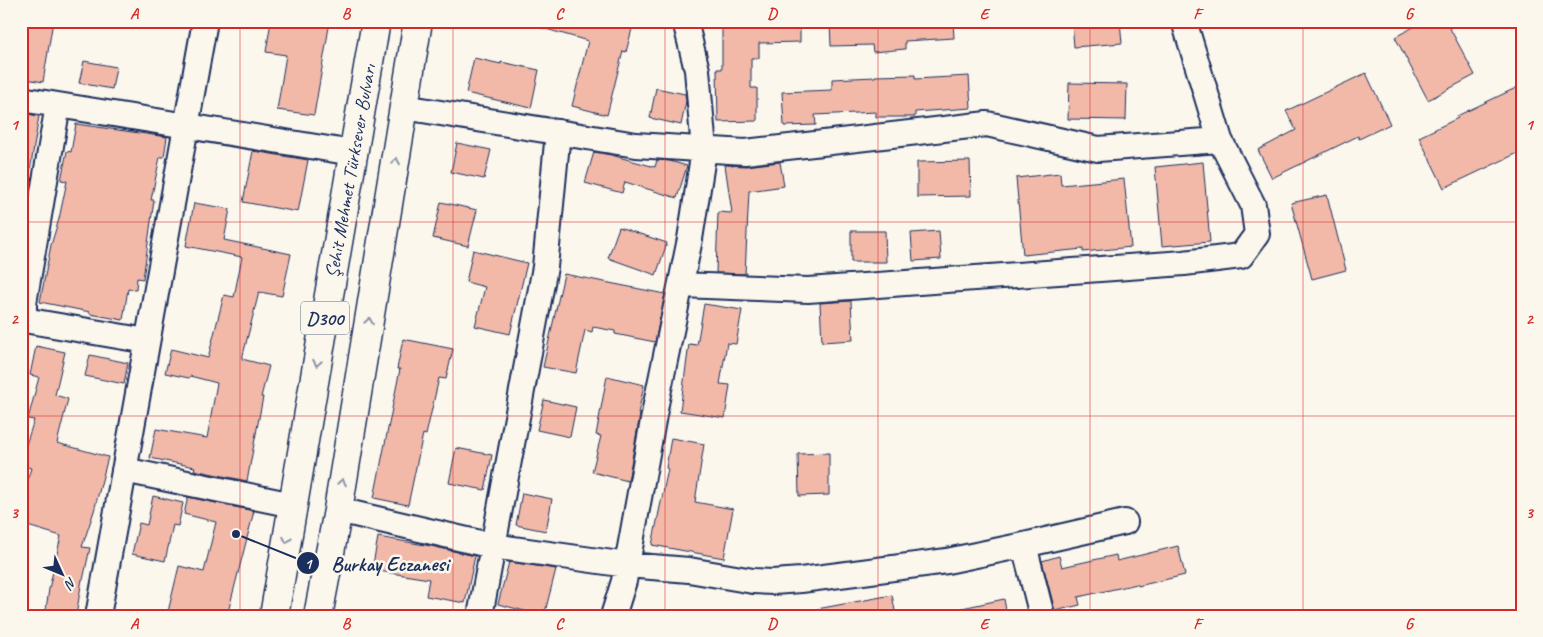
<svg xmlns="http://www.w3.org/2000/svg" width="1543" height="637" font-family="Caveat,sans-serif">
	<rect width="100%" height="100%" fill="#fbf7ec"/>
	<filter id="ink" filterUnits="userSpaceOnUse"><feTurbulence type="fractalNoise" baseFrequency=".02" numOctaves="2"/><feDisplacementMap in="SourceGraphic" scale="10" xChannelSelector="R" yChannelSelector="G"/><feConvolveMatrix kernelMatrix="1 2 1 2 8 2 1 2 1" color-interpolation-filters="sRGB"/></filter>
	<g filter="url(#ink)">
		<path fill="#f2b9a9" stroke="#1b2f5e" d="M21,21h32l-10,61 -22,-4z
			M271,21h59l-16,94 -37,-5 9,-55 -20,-3z
			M533,21h101l-8,31 -3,-1 -16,64 -35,-9 16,-65 -56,-16z
			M722,21h78v21l-41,1v15h-8v30h6v33l-39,1 -1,-53h5z
			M830,21h123l1,17 -49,3v8l-32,3 -1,-7 -41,1z
			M1072,21h48l2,22 -48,4z
			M1425,21h21l29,54 -47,25 -33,-63z
			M474,58l27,6v-2l38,8 -8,38 -65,-15z
			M84,61l32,6 -4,22 -33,-6z
			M1366,73l24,51 -31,15 -1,-3 -86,42 -14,-28 38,-20 -10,-19z
			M915,75v4l54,-3 2,32 -56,4v5h-39v-5l-61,3 1,10 -32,1 -2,-34 50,-2v-11l43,-2v-1z
			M1069,83l58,1 -1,36 -58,-1z
			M1522,85v66l-78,37 -25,-51 39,-19 -1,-2z
			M656,88l29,6 1,7 -5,24 -31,-7z
			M21,113l18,3 -9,55 -9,-1z
			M76,124l91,13 -3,20h-4l-9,43h3l-11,79 -6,-1 -1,12 -8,-1 -5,31 -33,-6v-2l-50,-10 11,-57 8,-26 8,-38 -6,-1 6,-29 4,1z
			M457,143l34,7 -7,29 -33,-7z
			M253,151l55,9 -10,52 -55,-10z
			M594,152l17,3 44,12 2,-7 13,1 17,5 -10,32 -52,-16 -3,11 -37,-10z
			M970,161l1,35 -54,1v-35z
			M780,162l4,24 -35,5 -4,83 -29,-1 2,-61 14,1 -7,-48 21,1z
			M1203,162l7,80 -48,4 -7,-79z
			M1060,173l1,12 63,-6 7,68 -48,5v-3l-60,6 -7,-77z
			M1327,195l19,75 -34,9 -21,-76z
			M441,202l36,8 -9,36 -35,-8z
			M194,203l36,6 -6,31 67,14 -9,42 -23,-4 -17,67 27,7 -8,31h2l-16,84 -53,-11 1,-3 -45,-9 6,-29 51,9 10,-55 -27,-7 -1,2 -24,-5 6,-24 37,9 16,-63 10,2 8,-40 -56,-11z
			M619,227l48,16 -11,32 -48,-17z
			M851,231h34l1,31h-35z
			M939,231l2,28 -28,2 -2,-28z
			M473,250l54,13 -17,71 -35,-8 10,-39 -19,-5z
			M564,274l101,20 -10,48 -40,-8v-3l-22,-4 -1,5 -7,-2 -9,43 -33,-6z
			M851,301l2,39 -31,2 -2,-39z
			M704,304l38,6 -6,34 -9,-1 -7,41 10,1 -5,33 -45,-7 9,-67 8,1z
			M403,339l50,10 -7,30 -7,-1 -13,57 -3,-1 -15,71 -34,-7 26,-129h-3z
			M36,346l29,6 -10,43 13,4 -11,44 51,14 -14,54 -12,36 8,1 -7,32 -1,-1 -6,37h-31l4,-27 12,-53 -40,-12v-23l10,-33 -10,-3v-5l13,-40 -6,-1 11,-42 -9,-2z
			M90,355l38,8 -4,21 -39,-8z
			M607,376l37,9 -6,29 2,1 -12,66 -36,-9 9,-36 -5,-1z
			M544,400l32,7 -6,30 -33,-7z
			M671,438l33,6 -9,58 38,7 -9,49 -72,-13 16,-76 -2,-1z
			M456,448l36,7 -7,35 -36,-7z
			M829,453v42l-30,1 -1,-42z
			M522,493l30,6 -6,32 -30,-6z
			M153,496l30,7 -5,23 -5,-1 -8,36 -33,-7 7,-31 8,2z
			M188,497l66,14 -27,105h-60l12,-50 25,6 12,-50 -32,-8z
			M378,537l53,9 44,10 -10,47 -39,-7 3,-17 -57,-9z
			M1178,546l7,29 -47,11 -1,-2 -59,13 2,8 -25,6 -13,-50 17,-5 3,11 54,-12 1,6z
			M509,562l47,7 -12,47 -46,-12z
			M892,595l4,21h-78l-1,-7z
			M1004,599l3,17h-53l-1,-6z"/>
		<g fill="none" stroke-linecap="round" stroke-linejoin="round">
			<defs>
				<path id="minor" d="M21,99l332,54
					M58,105l-34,198v17l123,21
					M404,107l232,38 109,7 242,-28 111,25 122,-9
					M681,285l127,5 376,-27 57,-7 16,-22 -4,-29 -33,-65 -36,-119
					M124,470l169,35
					M338,510l155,36 134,19 62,5 64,11 20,1 28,-2 146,-19 77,-16 101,-23
					M1024,545l18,71
					M98,616l107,-595
					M480,616l65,-349 13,-135
					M613,616l11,-35 32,-177 34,-165 14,-89 -7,-80 -12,-49"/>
				<path id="highway" d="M274,616l102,-595
					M318,616l20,-106 80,-489"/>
			</defs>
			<use href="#minor" stroke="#1b2f5e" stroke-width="28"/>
			<use href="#highway" stroke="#1b2f5e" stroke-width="31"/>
			<use href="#minor" stroke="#fbf7ec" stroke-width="24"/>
			<use href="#highway" stroke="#fbf7ec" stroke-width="28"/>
		</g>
		<defs><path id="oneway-chevron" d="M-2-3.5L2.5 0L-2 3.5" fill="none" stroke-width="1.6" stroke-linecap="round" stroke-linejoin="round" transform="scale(1.25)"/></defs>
		<g stroke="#8b93a5">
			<use href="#oneway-chevron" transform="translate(396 161) rotate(-81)"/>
			<use href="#oneway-chevron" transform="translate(369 321) rotate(-81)"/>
			<use href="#oneway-chevron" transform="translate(317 363) rotate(100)"/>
			<use href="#oneway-chevron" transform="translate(342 482) rotate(-81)"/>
			<use href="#oneway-chevron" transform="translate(287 540) rotate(100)"/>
		</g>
	</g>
	<path fill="none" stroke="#d62828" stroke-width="1" stroke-opacity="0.55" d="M240,21v595M453,21v595M665,21v595M878,21v595M1090,21v595M1303,21v595M21,222h1501M21,416h1501"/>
	<g text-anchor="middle" stroke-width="5" stroke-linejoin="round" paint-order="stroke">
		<rect fill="#fbf7ec" stroke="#5e6b89" stroke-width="1" x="301" y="301.5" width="48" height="33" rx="4"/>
		<g font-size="19" font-weight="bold" fill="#1b2f5e">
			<text x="325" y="325">D300</text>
		</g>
		<g font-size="20" fill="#1b2f5e" stroke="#fbf7ec">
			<text transform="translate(350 171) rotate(-80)" y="7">Şehit Mehmet Türksever Bulvarı</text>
		</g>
	</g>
	<path fill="none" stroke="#1b2f5e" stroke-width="2" d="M236 534L308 563"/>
	<g fill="#1b2f5e" stroke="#fbf7ec" stroke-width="2">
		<circle cx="236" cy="534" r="5"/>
		<circle cx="308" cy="563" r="12"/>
	</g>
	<g font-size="15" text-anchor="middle" font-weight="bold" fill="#fff">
		<text x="308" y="569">1</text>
	</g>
	<g font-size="21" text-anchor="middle" font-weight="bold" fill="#1b2f5e" stroke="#fbf7ec" stroke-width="5" stroke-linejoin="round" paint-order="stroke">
		<text x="390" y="571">Burkay Eczanesi</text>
	</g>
	<rect width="1543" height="637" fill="none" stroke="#fbf7ec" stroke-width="55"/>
	<g transform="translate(62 574) rotate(134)" stroke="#fbf7ec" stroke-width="4" paint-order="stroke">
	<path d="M0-4L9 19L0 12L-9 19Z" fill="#1b2f5e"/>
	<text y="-8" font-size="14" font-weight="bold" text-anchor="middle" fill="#1b2f5e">N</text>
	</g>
	<rect x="28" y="28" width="1488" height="582" fill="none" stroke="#d62828" stroke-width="2"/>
	<g font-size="16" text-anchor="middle" font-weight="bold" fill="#d62828">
		<text x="134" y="19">A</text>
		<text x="346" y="19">B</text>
		<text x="559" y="19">C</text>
		<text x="772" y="19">D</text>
		<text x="984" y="19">E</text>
		<text x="1197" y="19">F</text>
		<text x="1409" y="19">G</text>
		<text x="14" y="130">1</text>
		<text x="1529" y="130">1</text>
		<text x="14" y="324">2</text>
		<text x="1529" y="324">2</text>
		<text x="14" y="518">3</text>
		<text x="1529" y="518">3</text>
		<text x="134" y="629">A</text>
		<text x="346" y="629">B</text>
		<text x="559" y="629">C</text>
		<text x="772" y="629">D</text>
		<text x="984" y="629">E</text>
		<text x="1197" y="629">F</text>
		<text x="1409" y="629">G</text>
	</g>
</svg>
